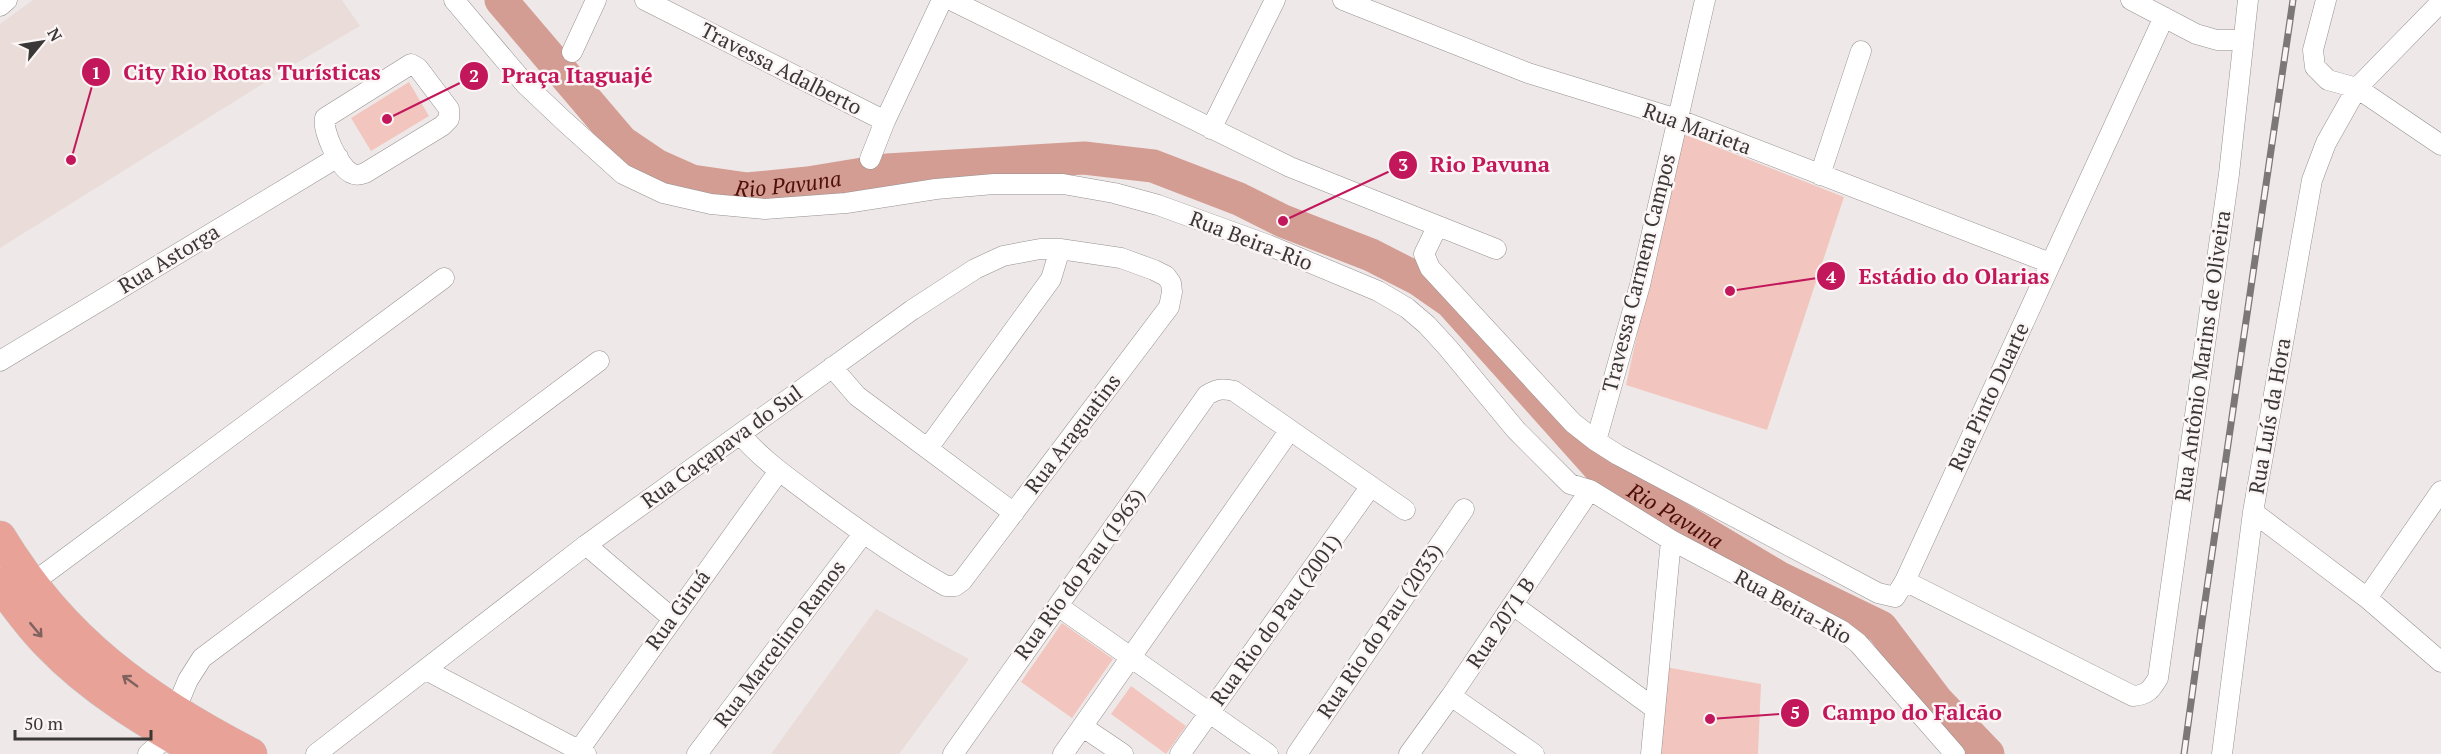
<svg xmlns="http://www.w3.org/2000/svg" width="2441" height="754" font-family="'PT Serif',serif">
	<rect width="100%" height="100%" fill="#eee9e8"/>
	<path fill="#e9dcd9" d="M33,0h309l18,26 -77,45 -283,177v-224z
		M876,609l93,50 -70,95h-128z"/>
	<path fill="#f2c6be" d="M409,82l20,34 -58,35 -20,-33z
		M1681,133l163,64 -77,233 -141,-45z
		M1062,623l51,36 -41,59 -51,-36z
		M1665,667l96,17 -3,70h-102z
		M1131,686l55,40 -20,28 -55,-40z"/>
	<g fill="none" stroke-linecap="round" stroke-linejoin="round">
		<path stroke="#d39d93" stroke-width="33" id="s1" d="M501,0l121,142 34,23 36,16 55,8 61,-6 79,-13 197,-12 69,8 86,33 44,22 88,34 47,24 33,23 153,171 174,104 103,50 56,74 51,53"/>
		<defs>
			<path id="street" d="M454,0l72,85 38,36 59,53 40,19 48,11 54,5 81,-6 90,-14 58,-5h69l51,9 44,12 110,40 110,46 29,17 20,17 21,23 68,82 54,54 20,6 81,50 170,90 17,13 97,111
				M645,0l240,121
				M951,0l339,167 206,82
				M1343,0l185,73 149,46 373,144
				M2131,0l65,34 21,6h26
				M2326,0l-13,50 2,17 13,13 29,8 84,57
				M0,6l7,-6
				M572,52l24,-52
				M411,64l7,4 31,41v10l-7,7 -77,47c-5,2 -9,3 -14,0 -12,-6 -29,-42 -26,-55z
				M1211,129l64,-129
				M870,159l15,-38 57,-121
				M1820,175l41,-124
				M1437,227l-13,27 6,14 143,155 23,18 22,14 260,138 17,4 10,-16 259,-564
				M0,361l338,-204
				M832,367l25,29 157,117
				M1596,441l44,-156 65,-285
				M928,448l123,-169 9,-30
				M2253,512l114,86 74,64
				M586,545l86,73
				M1905,581l228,115c14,-1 18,-6 25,-18l71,-504 19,-174
				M31,584l413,-306
				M2367,598l74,-107
				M1513,605l141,103
				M1058,606l210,148
				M426,670l160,84
				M1451,696l83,58
				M175,711l13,-31 14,-22 397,-297
				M1083,727l40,27
				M579,750l200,-279
				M148,754l21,-19
				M316,754l270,-209 326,-235 63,-41 28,-13 37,-7h20l61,9 33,12 12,6 5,7 1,9 -3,15 -207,274 -7,5h-9c-46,-26 -88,-56 -131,-88 -26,-20 -53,-38 -74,-63
				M697,754l166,-220
				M953,754l254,-359c10,-6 16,-7 27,-4l171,119
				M1063,754l227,-324
				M1180,754l191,-268
				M1297,754l167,-245
				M1409,754l42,-58 139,-206
				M1651,754l20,-214
				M2222,754l31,-242 59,-332 14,-37 31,-55 84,-86"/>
			<path id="primary" d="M0,537c63,104 145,162 251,217
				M0,584c15,21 31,43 49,61 43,45 99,78 153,109"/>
		</defs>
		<use href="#street" stroke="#969190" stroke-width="21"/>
		<use href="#primary" stroke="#c8c7c7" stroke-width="33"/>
		<use href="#street" stroke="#fff" stroke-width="20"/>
		<use href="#primary" stroke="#e8a298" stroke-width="32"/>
		<defs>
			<path id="rail" d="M2184,754l18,-132 91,-622"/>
		</defs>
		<use href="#rail" stroke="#7c7877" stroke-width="7"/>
		<use href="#rail" stroke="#fbf6f5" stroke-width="4.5" stroke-dasharray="14" stroke-linecap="butt"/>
	</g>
	<defs><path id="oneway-shaft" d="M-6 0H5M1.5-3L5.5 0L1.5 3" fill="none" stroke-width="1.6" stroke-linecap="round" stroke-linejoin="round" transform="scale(1.5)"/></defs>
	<g stroke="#80625e">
		<use href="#oneway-shaft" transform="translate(36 630) rotate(50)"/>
		<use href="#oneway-shaft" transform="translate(130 681) rotate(-144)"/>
	</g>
	<g text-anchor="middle" stroke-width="5" stroke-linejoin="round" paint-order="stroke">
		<g font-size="21" fill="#3a3837" stroke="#fbf6f5">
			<text transform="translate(781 69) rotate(27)" y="7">Travessa Adalberto</text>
			<text transform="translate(1697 129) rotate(20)" y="7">Rua Marieta</text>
			<text transform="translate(1251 241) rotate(21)" y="7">Rua Beira-Rio</text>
			<text transform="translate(169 259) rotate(-31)" y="7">Rua Astorga</text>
			<text transform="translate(1639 273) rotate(-76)" y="7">Travessa Carmem Campos</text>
			<text transform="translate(2203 356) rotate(-82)" y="7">Rua Antônio Marins de Oliveira</text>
			<text transform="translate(1989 397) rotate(-65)" y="7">Rua Pinto Duarte</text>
			<text transform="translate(2270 416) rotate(-80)" y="7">Rua Luís da Hora</text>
			<text transform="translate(1073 434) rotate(-53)" y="7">Rua Araguatins</text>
			<text transform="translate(722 447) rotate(-36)" y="7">Rua Caçapava do Sul</text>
			<text transform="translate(1080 574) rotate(-54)" y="7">Rua Rio do Pau (1963)</text>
			<text transform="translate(1793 607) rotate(29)" y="7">Rua Beira-Rio</text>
			<text transform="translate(678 610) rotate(-54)" y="7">Rua Giruá</text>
			<text transform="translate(1276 620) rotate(-54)" y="7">Rua Rio do Pau (2001)</text>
			<text transform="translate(1501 623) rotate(-56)" y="7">Rua 2071 B</text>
			<text transform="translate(1380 631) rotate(-56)" y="7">Rua Rio do Pau (2033)</text>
			<text transform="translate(780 644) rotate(-53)" y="7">Rua Marcelino Ramos</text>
		</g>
		<g font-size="22" font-style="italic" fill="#4f0e08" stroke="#fbf6f5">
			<text dy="8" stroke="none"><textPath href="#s1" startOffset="364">Rio Pavuna</textPath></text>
			<text dy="8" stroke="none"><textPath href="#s1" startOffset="1372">Rio Pavuna</textPath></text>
		</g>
	</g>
	<path fill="none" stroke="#c2185b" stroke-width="2" d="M71 160L96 72M387 119L474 76M1283 221L1403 165M1730 291L1831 276M1710 719L1795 713"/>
	<g fill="#c2185b" stroke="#fbf6f5" stroke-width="2">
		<circle cx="71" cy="160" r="6"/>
		<circle cx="387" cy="119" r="6"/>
		<circle cx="1283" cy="221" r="6"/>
		<circle cx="1730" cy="291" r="6"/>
		<circle cx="1710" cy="719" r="6"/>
		<circle cx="96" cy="72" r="15"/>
		<circle cx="474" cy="76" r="15"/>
		<circle cx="1403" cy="165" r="15"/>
		<circle cx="1831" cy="276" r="15"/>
		<circle cx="1795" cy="713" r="15"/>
	</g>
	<g font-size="18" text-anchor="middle" font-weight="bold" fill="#fff">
		<text x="96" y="79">1</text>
		<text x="474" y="82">2</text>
		<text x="1403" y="171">3</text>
		<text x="1831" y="283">4</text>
		<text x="1795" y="719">5</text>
	</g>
	<g font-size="22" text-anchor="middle" font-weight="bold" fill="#c2185b" stroke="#fbf6f5" stroke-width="5" stroke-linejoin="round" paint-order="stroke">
		<text x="252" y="80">City Rio Rotas Turísticas</text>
		<text x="577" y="83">Praça Itaguajé</text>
		<text x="1490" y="172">Rio Pavuna</text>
		<text x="1954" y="284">Estádio do Olarias</text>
		<text x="1912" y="720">Campo do Falcão</text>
	</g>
	<g transform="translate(42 42) rotate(60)" stroke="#fbf6f5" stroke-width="4.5" paint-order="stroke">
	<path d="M0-4.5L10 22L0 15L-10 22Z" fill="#3a3837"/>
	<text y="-9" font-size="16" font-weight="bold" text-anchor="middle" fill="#3a3837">N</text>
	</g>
	<path d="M15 730v9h136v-9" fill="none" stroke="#3a3837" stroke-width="3"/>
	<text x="24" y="730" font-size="18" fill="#3a3837" stroke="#fbf6f5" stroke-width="4.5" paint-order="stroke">50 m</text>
</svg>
